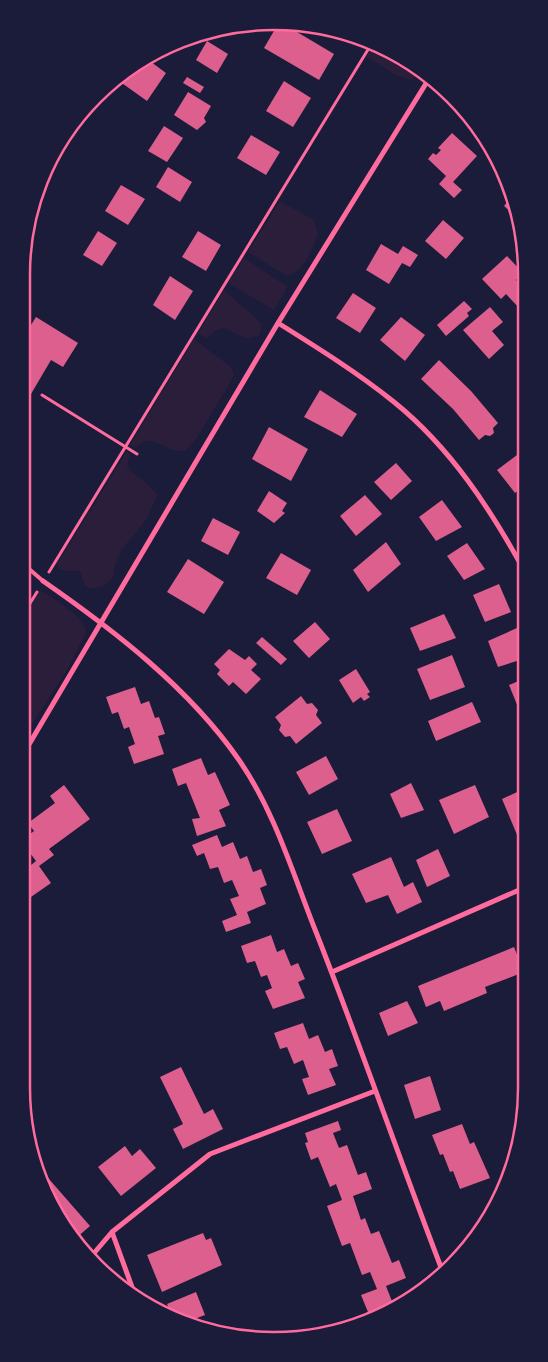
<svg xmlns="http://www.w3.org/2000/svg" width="548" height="1362" font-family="'Asap Condensed',sans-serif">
	<rect width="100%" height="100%" fill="#1b1b3a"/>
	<path fill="#2a1e3b" d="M374,44l40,20 8,6 -10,10 -14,-4 -32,-19z
		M280,201l34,19 4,13c-5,15 -14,39 -31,43l-39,-24z
		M244,258l44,29 -14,23 -46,-27z
		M224,290l37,33 -1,11c-14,9 -23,0 -36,-6l-7,2 -11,8 -8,-5z
		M194,339l37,28 3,7 -4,9 -33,55 -12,13c-19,4 -32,-22 -49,-3l-6,-3z
		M127,451l3,4 -3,11c8,11 26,20 30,29 -4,12 -10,24 -18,34 -13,15 -25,27 -25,47l-10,10 -14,3 -6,-5 -4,-13h-15l-7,-3 -1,-4z
		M40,590c13,8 46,27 46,43l-20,39 -45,69v-119z"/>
	<path fill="#dd5f8e" d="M278,24l9,2 47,28 -15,26 -55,-32z
		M207,41l21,13 -11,19 -21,-13z
		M147,59l19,14 -19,28 -28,-20z
		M187,77l17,10 -4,6 -17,-10z
		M284,81l27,17 -18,29 -27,-16z
		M188,92l23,14 -7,12 2,4 -9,8 -23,-15z
		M164,126l19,12 -16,24 -19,-11z
		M452,133l25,23 -24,26 9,8 -8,8 -15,-14 7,-8 -18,-17 5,-6 3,2 5,-5 -3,-2z
		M251,135l29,17 -14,23 -29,-17z
		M168,167l24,15 -12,20 -24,-15z
		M121,185l24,14 -17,26 -23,-14z
		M511,197l7,21 -14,-12z
		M443,220l21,18 -18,21 -21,-18z
		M98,231l19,12 -15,23 -19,-11z
		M198,231l23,14 -15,26 -24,-14z
		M381,244l17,10 5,-8 15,9 -8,12 -8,-4 -13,21 -23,-14z
		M507,256l16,17 -7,7 9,9v20l-3,2 -16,-17 -5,5 -19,-20z
		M170,276l23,15 -18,29 -22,-15z
		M353,293l23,15 -16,25 -24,-15z
		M464,301l8,8 -5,4 2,3 -23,20 -9,-11z
		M490,307l13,15 -11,9 12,14 -15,14 -26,-29z
		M36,317l42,26 -15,24 -12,-7 -30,51v-58l5,-7 -5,-5z
		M401,317l24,18 -20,26 -25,-21z
		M439,360l32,31 27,32 -5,5 1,5 -4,3 -5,-1 -6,5 -26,-31 -32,-30z
		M320,390l37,24 -15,23 -38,-20z
		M269,427l39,22 -17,32 -39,-22z
		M525,449v36l-10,8 -18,-23z
		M396,463l16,18 -21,19 -17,-18z
		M269,491l18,12 -5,8 3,2 -11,10 -17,-12z
		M365,495l17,19 -26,22 -16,-20z
		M442,500l20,27 -26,14 -17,-24z
		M213,518l27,14 -12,23 -27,-14z
		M386,542l15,22 -33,28 -15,-22z
		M467,543l18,26 -21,11 -17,-24z
		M281,553l30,17 -14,25 -31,-17z
		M188,559l36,23 -20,32 -37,-22z
		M499,584l12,28 -26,10 -12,-27z
		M444,614l12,24 -36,13 -10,-23z
		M315,622l15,17 -21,19 -16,-17z
		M517,628l9,19v11l-28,9 -10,-26z
		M262,637l25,22 -6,6 -25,-22z
		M229,649l16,11 4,-4 8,8 -6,6 10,9 -15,15 -13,-12 -4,4 -12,-12 3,-4 -6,-6z
		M452,655l13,32 -35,13 -13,-31z
		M356,669l14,23 -3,2 3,3 -6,4 -3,-4 -8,6 -14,-23z
		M526,678v31l-6,3 -11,-27z
		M135,687l6,17 8,-3 6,17 4,-1 6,17 -7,2 6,18 -30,10 -6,-17 7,-3 -6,-17 -5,2 -6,-17 -6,2 -6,-17z
		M301,696l6,8 5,-1 6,7 -2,5 6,8 -26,21 -6,-8 -5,1 -6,-7 2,-5 -6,-8z
		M472,702l9,20 -45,19 -8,-20z
		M326,756l12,23 -29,16 -13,-23z
		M201,758l7,17 7,-3 15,33 -11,5 7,16 -29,10 -5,-17 8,-1 -14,-35 -8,3 -6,-17z
		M411,783l13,27 -23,8 -11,-24z
		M64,785l26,34 -41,30 5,6 -15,11 12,17 -30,21v-31l15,-12 -15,-20 13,-10 -6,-8 27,-20 -5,-7z
		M475,785l14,32 -35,17 -15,-34z
		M526,788v51l-6,3 -18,-43z
		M337,809l15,32 -30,13 -15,-32z
		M217,835l5,12 11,-5 7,17 7,-3 6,16 8,-3 6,16 -7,3 6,16 -19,8 4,11 -25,9 -4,-11 15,-6 -7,-16 9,-3 -7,-16 -8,3 -6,-16 -8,2 -6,-16 -7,3 -5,-11z
		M438,849l12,27 -23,11 -11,-27z
		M391,857l13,30 9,-5 9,20 -25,12 -9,-19 -22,8 -14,-29z
		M271,935l6,17 7,-3 7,17 7,-3 7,16 -7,3 7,16 -32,11 -8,-18 7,-3 -5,-13 -6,2 -6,-16 -8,2 -6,-17z
		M514,947l10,25 -39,15 2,6 -43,18 -4,-10 -14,6 -8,-21z
		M407,1001l11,22 -30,13 -9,-23z
		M303,1023l6,16 9,-4 7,17 7,-3 6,17 -9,3 7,16 -28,10 -6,-16 7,-2 -6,-17 -9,4 -7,-17 -7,2 -6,-16z
		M181,1067l23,47 9,-5 10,20 -40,20 -10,-20 10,-5 -23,-47z
		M430,1076l11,34 -26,9 -11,-34z
		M338,1121l3,9 -8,3 6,15 8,-3 11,30 8,-3 6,17 -19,7 8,24 4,-2 6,16 8,-3 13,32 7,-3 7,18 -20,8 9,23 -25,8 -9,-22 16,-6 -7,-17 -8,3 -12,-32 -8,3 -15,-40 15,-6 -6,-16 -6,3 -12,-30 -7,3 -6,-17 3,-1 -3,-9z
		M462,1124l8,20 4,-2 16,36 -30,11 -7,-18 -3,1 -7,-18 -3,1 -8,-20z
		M125,1146l7,10 8,-7 16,19 -35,28 -23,-29z
		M49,1179l41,47 -15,13 -32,-55z
		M203,1233l3,7 5,-2 11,27 -60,27 -15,-37z
		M196,1292l9,23 -16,6 -17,-6 -5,-11z"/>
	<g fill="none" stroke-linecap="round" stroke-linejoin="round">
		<path stroke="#ff6b9d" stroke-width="3" d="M42,395l95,59
			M49,572l323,-529
			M21,618l16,-26"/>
		<path stroke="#ff6b9d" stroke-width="4" d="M21,562l22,19"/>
		<path stroke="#ff6b9d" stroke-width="5" d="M278,323c40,25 80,50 116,79 57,46 97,108 131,170
			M43,581c72,50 146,107 196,179 36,52 54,114 77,172 44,112 83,226 126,338
			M21,758l257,-435 152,-246
			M332,972l194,-85
			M112,1232l24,66
			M89,1259l23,-27 98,-78 165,-63"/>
	</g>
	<path d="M0 0H548V1362H0ZM274 30H274A244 244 0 0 1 518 274V1088A244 244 0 0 1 274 1332H274A244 244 0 0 1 30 1088V274A244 244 0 0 1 274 30Z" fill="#1b1b3a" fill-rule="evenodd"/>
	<path fill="none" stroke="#ff6b9d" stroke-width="2.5" d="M274 30H274A244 244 0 0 1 518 274V1088A244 244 0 0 1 274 1332H274A244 244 0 0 1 30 1088V274A244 244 0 0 1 274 30Z"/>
</svg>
